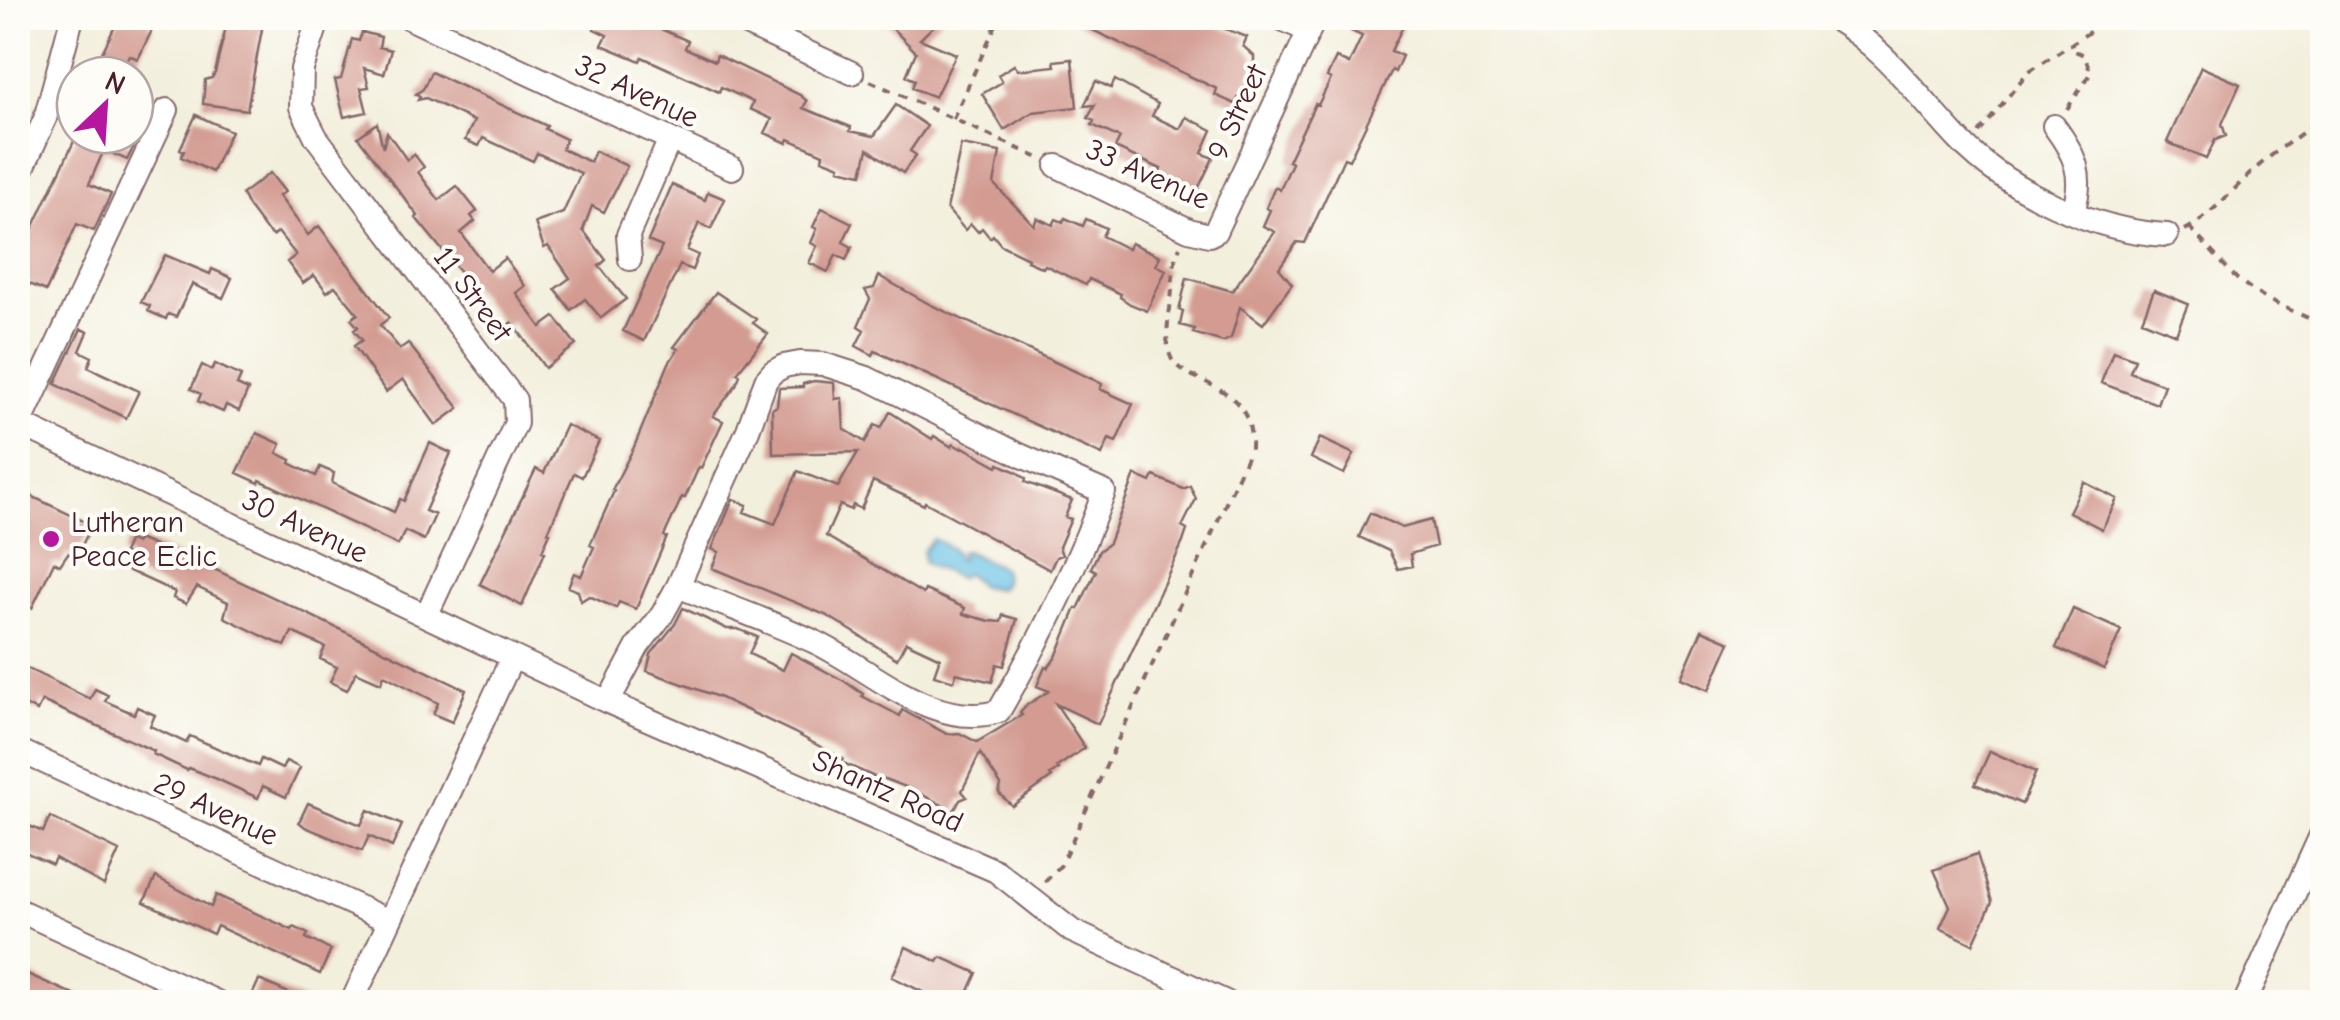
<svg xmlns="http://www.w3.org/2000/svg" width="2340" height="1020" font-family="'Comic Neue',sans-serif">
	<rect width="100%" height="100%" fill="#fdfcf7"/>
	<filter id="ink" filterUnits="userSpaceOnUse"><feTurbulence type="fractalNoise" baseFrequency=".01" numOctaves="2"/><feDisplacementMap in="SourceGraphic" scale="20" xChannelSelector="R" yChannelSelector="G"/><feConvolveMatrix kernelMatrix="1 2 1 2 8 2 1 2 1" color-interpolation-filters="sRGB"/></filter>
	<filter id="wash" filterUnits="userSpaceOnUse"><feTurbulence type="fractalNoise" baseFrequency=".0048" numOctaves="4" result="noise"/><feDisplacementMap in="SourceGraphic" scale="40" xChannelSelector="R" yChannelSelector="G"/><feGaussianBlur stdDeviation="2.25" result="paint"/><feColorMatrix in="noise" values="0 0 0 0 0 0 0 0 0 0 0 0 0 0 0 0 0 1.4 0 .05"/><feComposite in="paint" operator="in"/></filter>
	<g filter="url(#wash)">
		<rect width="100%" height="100%" fill="#f3efdd"/>
		<path fill="#68c2e6" stroke="#597088" stroke-width="2.5" d="M933,539l18,9 8,12 3,-2 -2,-6 5,-1 37,17c4,7 3,15 -3,21l-18,-3 -15,-13 -7,5 -35,-15 -1,-12z"/>
		<g id="blocks">
			<path fill="#d39b92" d="M119,18h33l-3,8 4,2 -15,31 -9,-4 -9,18 -22,-12z
				M228,18h36l-17,92 -44,-6 2,-24 7,-2 3,-5z
				M599,18h37l52,23 -3,7 30,13 2,-6 83,40 7,6 -4,7 48,19 -1,4 24,5 22,-31 31,21 -17,25 6,4 -13,18 -35,-24 -6,25 -23,-5 1,-3 -18,-7 1,-5 -34,-15 -2,4 -22,-10 7,-14 -22,-10 3,-7 -32,-15 -2,5 -77,-35 -2,4 -38,-16 5,-10 -13,-6z
				M882,18h60l-22,21 36,15 -21,43 -23,-9 3,-8 -9,-4 10,-24z
				M1067,18h129l51,19 -4,9 11,10v13l-19,35 -20,-9 2,-6z
				M1355,18h52l-16,33 11,5 -7,16 -3,-2 -43,90 -5,-2 -39,85 -8,-1 -18,26 13,16 -29,40 -23,-17 -9,31 -8,4 -30,-9 2,-4 -15,-4 3,-14 -4,-1 8,-32 45,13 43,-59 -12,-6 7,-16 -4,-2 9,-21 5,3 12,-27 -4,-2 27,-57 3,1 13,-26 -4,-2 9,-19 13,6 13,-28 -13,-6z
				M362,32l19,5 -2,10 12,3 -7,24 -20,-6 5,19 -8,1 6,24 -23,5 -9,-37 6,-1 11,-40 7,2z
				M1072,59l5,48 -44,5 -29,18 -22,-36 20,-12 -4,-7 16,-10 4,5 37,-4 -1,-5z
				M2201,67l39,17 -18,40 4,12 -11,4 -9,19 -39,-17z
				M431,72l116,54 -2,3 21,10 -4,10 28,13 5,-11 32,15 -23,46 -12,-6 -9,24 23,30 -7,6 27,33 -25,19 -16,-19 -14,11 -16,-21 15,-11 -22,-32 -4,2 -9,-25 28,-10 18,-40 -44,-20 -4,8 -50,-23 -4,8 -14,-6 9,-19 -48,-23 -8,2 2,-4 -4,-2 7,-5z
				M1115,80l43,24 -6,12 28,13 6,-12 26,13 -10,23 11,5 -18,37 -37,-18 3,-8 -46,-21 5,-10 -28,-13 2,-4 -6,-3 7,-13 -11,1 12,-25 15,7z
				M196,115l35,16 -19,41 -31,-15 3,-6 -4,-2z
				M377,123l6,25 4,-16 20,28 7,-6 10,13 -6,5 21,28 18,-14 20,25 -6,5 4,5 -14,12 28,38 16,-13 20,28 -9,7 25,34 14,-10 21,28 -31,23 -33,-46 -7,5 -89,-109 2,-2 -60,-79z
				M71,135h40l23,11 -7,14 -23,-10 -15,34 22,10 -17,37 -17,-7 -31,67 -28,-12v-19l58,-123z
				M961,145l39,7 -6,32 40,41 3,-7 16,7 3,-6 7,3 2,-4 18,8 3,-7 20,9 -4,8 26,13 3,-6 29,13 -4,9 10,5 -19,41 -17,-7 -10,-7 1,-3 -32,-15 -3,6 -41,-20 -2,3 -16,-7 1,-3 -27,-13 -8,-10 -3,3 -8,-10 -4,4 -7,-8 -6,6 -18,-21z
				M270,173l15,19 -6,4 29,39 11,-9 70,92 -9,7 20,24 8,-6 51,65 -23,17 -33,-46 -17,13 -32,-46 8,-6 -8,-10 4,-3 -7,-8 7,-5 -23,-28 -8,6 -13,-17 -11,8 -16,-21 9,-7 -18,-23 -5,4 -7,-6 -18,-24 -6,-12z
				M672,185l33,15 3,-8 17,7 -14,30 -12,-6 -12,27 11,5 -6,15 -12,-5 -36,76 -21,-10 39,-84 -14,-6z
				M822,208l30,15 -9,19 9,5 -6,13 -10,-5 -8,17 -19,-9 8,-17 -6,-3 6,-14 -4,-2z
				M165,255l45,19 2,-5 20,9 -9,20 -31,-14 -16,33 -8,-3 -2,5 -18,-8 2,-5 -9,-4z
				M879,276l52,29 161,74 10,5 -2,5 33,15 -17,38 -7,-3 -7,16 -227,-104 -2,4 -17,-9 8,-16 -6,-4 12,-27 -5,-9 9,-2z
				M2154,290l34,14 -12,30 -34,-14z
				M716,292l40,27 -3,4 15,11 -31,39 3,2 -4,10 -23,31 10,5 -22,47 -2,-1 -14,31 -3,-1 -18,39 3,1 -31,72 -17,-7 -3,6 -27,-12 -8,5 -3,-10 -10,-4 6,-14 7,3 13,-29 -4,-2 24,-54 -2,-1 22,-43 35,-84 9,-14 -4,-2z
				M81,329l7,3 -8,19 12,6 -4,10 51,24 -13,27 -71,-34z
				M2113,351l22,8 -5,13 34,13 -7,19 -56,-21z
				M215,364l26,12 -4,9 11,5 -9,21 -13,-6 -3,7 -25,-11 3,-7 -10,-5 11,-24 10,5z
				M814,381l20,2 1,16 7,-1 2,31 21,13 10,-17 6,3 9,-16 42,27 2,-3 18,11 1,-3 9,5 1,-2 35,19 1,-2 18,8 9,7 -1,3 47,18 -7,17 6,2 -12,28 3,8 -6,2 -6,13 -125,-68 -1,3 -51,-24 -12,28 -8,-4 -2,5 -11,-5 -14,31 97,58 2,-4 40,18 -2,6 27,7 11,1 2,-7 14,4 -13,47 -7,-2 -5,18 -36,-9 -2,8 -20,-6 6,-17 -34,-16 -9,17 -69,-43 -116,-48 7,-16 -7,-3 21,-50 14,6 -3,7 31,12 23,-53 40,16 20,-35 -85,2 -1,-45 5,-3 2,-18 24,-1v-3z
				M566,425l33,16 -17,36 -8,-4 -26,59 2,1 -8,18 3,1 -23,54 -42,-22 56,-115 8,4z
				M257,433l24,11 -4,9 14,7 -1,3 26,13 4,-9 14,6 -2,10 62,29 6,-13 4,2 26,-58 21,10 -26,58 10,4 -11,25 -19,-9 -7,14 -138,-65 -1,3 -22,-10z
				M1320,438l34,16 -10,20 -33,-16z
				M1135,475l16,7 3,-6 29,13 7,-3 6,13 -14,28 5,3 -4,12 -85,182 -42,-20 29,44 -28,19 2,2 -9,6 2,2 -40,29 -13,-13 2,-8 -21,-32 -18,38 5,6 -7,3 -6,11 -43,-22 -31,-12 -1,2 -38,-17 2,-3 -50,-27 -72,-34 -74,-27 4,-17 24,-30 8,-16 44,21h11l19,8 -8,17 34,16 8,-17 53,28 19,13 -1,2 38,20 2,-6 45,24 12,-1 18,9 45,-27 -2,-2 7,-8 22,-14 -12,-5 8,-19 3,1 8,-11 20,-49 2,1 18,-38 -5,-3 8,-17 10,-8z
				M2084,482l33,17 -15,30 -33,-17z
				M27,494l65,31 -16,32 -8,-4 -8,12 -6,-3 -22,46 -14,-7v-100l4,3z
				M1370,513l32,15 29,-8 5,26 -26,8 2,12 -14,3 -9,-18 -30,-14z
				M138,539l50,21 1,-3 277,133 -14,32 -19,-8 5,-11 -54,-28 -3,8 -25,-11 -9,18 -17,-8 7,-15 -17,-8 5,-12 -33,-15 -7,14 -16,-7 -45,-22 4,-15 -31,-15 -11,17 -13,-6 2,-6 -48,-22 3,-14 -7,-3 6,-13 7,3z
				M2073,609l48,21 -17,39 -48,-21z
				M1702,630l28,12 -21,48 -28,-12z
				M18,664l72,35 5,-10 13,6 -3,6 29,13 3,-7 18,8 -5,11 36,17 4,-7 68,30 3,-7 21,10 4,-8 14,7 -14,29 -23,-11 -5,12 -41,-19 -28,-11 -2,2 -34,-16 1,-3 -112,-50 -5,10 -19,-9z
				M1990,751l46,21 -14,32 -47,-20z
				M308,803l53,22 7,-15 34,15 -10,22 -23,-11 -7,15 -57,-24 -6,-5z
				M50,817l69,34 -15,34 -49,-27 -3,6 -34,-15v-28l25,11z
				M1977,854l15,48 -19,42 -33,-16 10,-22 -16,-36z
				M156,877l55,30 5,-12 76,35 2,-3 14,7 -2,4 25,12 -11,24 -103,-48 -4,8 -69,-32z
				M906,947l32,15 3,-5 36,16 -13,29h-35l-9,-4 3,-6 -31,-15z
				M23,972l67,30h-62l-10,-4v-13z
				M259,980l50,22h-60z"/>
		</g>
	</g>
	<g filter="url(#ink)">
		<use href="#blocks" fill-opacity="0" stroke="#856869" stroke-width="2.5"/>
		<g fill="none" stroke-linecap="round" stroke-linejoin="round">
			<defs>
				<path id="minor" d="M319,18l-17,51 -1,38 15,30 199,263 1,23 -90,193
					M409,18l323,150
					M733,18l119,55
					M1280,18l28,13
					M1834,18c53,32 84,79 126,123 48,50 137,91 207,94
					M2054,126c21,28 31,50 19,85
					M1057,166l132,64 20,5 6,-3 100,-214
					M18,179l27,-60 27,-101
					M630,259l-2,-24 42,-96
					M18,423l590,279 388,169 76,60 154,71
					M20,424l147,-314
					M608,702l30,-56 24,-31 16,-29 70,-156 18,-50 7,-8 11,-6 16,-3 23,1 44,14 155,78 82,36c-28,76 -64,149 -105,219 -65,21 -130,-44 -184,-69 -45,-21 -92,-37 -137,-56
					M18,750l371,171
					M18,910l199,92
					M352,1002l160,-344
					M2245,1002l77,-169"/>
			</defs>
			<use href="#minor" stroke="#856869" stroke-width="26"/>
			<path stroke="#856869" stroke-width="4" stroke-dasharray="8 8" stroke-linecap="butt" d="M870,81l169,77
				M2067,109l24,-36 -7,-18 -16,-7
				M953,119l46,-101
				M1979,133l49,-61 83,-54
				M2189,227l48,52 28,20 57,25
				M2185,230c32,-18 53,-48 82,-71 18,-15 38,-26 55,-43
				M1045,882l16,-17 190,-417c3,-71 -71,-61 -81,-93 -6,-16 -1,-37 1,-54 2,-18 1,-38 9,-54"/>
			<use href="#minor" stroke="#fff" stroke-width="22"/>
		</g>
	</g>
	<circle fill="#b5179e" stroke="#fdfcf7" stroke-width="4" cx="51" cy="539" r="10"/>
	<g text-anchor="middle" stroke-width="8" stroke-linejoin="round" paint-order="stroke">
		<g font-size="30" fill="#4a1f2b" stroke="#fdfcf7">
			<text transform="translate(637 91) rotate(25)" y="10">32 Avenue</text>
			<text transform="translate(1237 112) rotate(-65)" y="10">9 Street</text>
			<text transform="translate(1148 174) rotate(24)" y="10">33 Avenue</text>
			<text transform="translate(473 294) rotate(53)" y="10">11 Street</text>
			<text transform="translate(305 526) rotate(25)" y="10">30 Avenue</text>
			<text transform="translate(888 791) rotate(24)" y="10">Shantz Road</text>
			<text transform="translate(216 809) rotate(25)" y="10">29 Avenue</text>
		</g>
		<g font-size="30" fill="#4a1f2b" stroke="#fdfcf7" text-anchor="start">
			<text x="71" y="532">Lutheran<tspan x="71" dy="34">Peace Eclic</tspan></text>
		</g>
	</g>
	<rect width="2340" height="1020" fill="none" stroke="#fdfcf7" stroke-width="60"/>
	<g transform="translate(105 105) rotate(25)"><circle r="48" fill="#fdfcf7" stroke="#b5a4a5" stroke-width="2.5"/>
	<path d="M0-8L18 38L0 25L-18 38Z" fill="#b5179e"/>
	<text y="-15" font-size="28" font-weight="bold" text-anchor="middle" fill="#4a1f2b">N</text>
	</g>
</svg>
